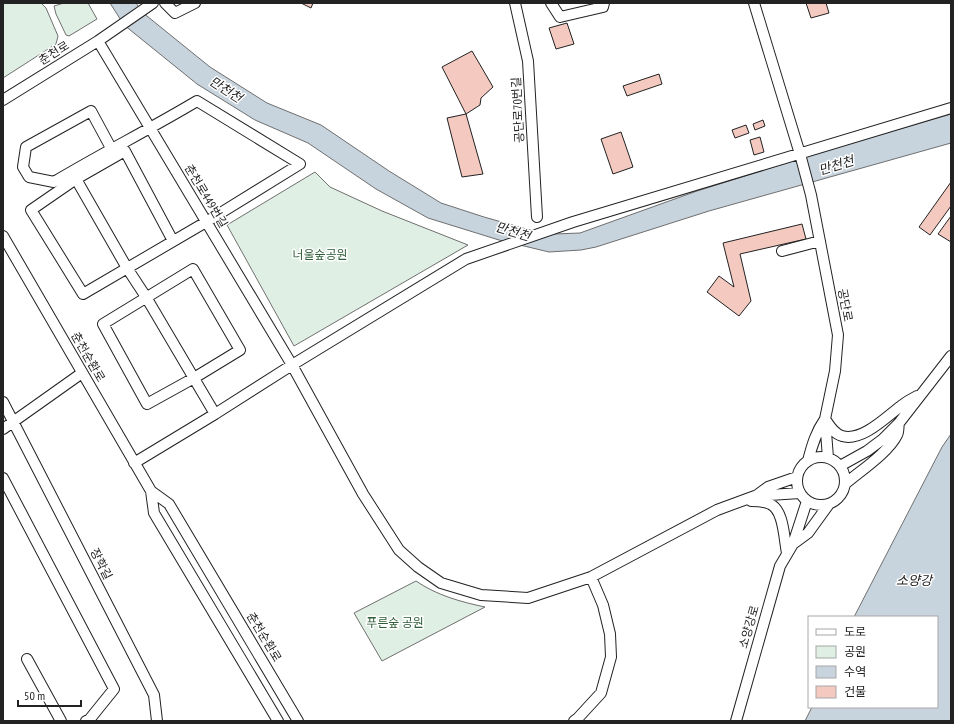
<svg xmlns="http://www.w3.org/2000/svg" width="954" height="724" font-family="'PT Sans Narrow','Noto Sans KR',sans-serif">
	<rect width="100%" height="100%" fill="#fff"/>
	<path fill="#e0efe3" stroke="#6f6f6f" d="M3,3h38l5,5 12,28 -2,8 -53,34z
		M64,3h24l9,16 -28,17 -3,-1 -10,-21 -2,-8z
		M315,172l15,15 52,24 86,34 -174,101 -67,-121z
		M416,581c20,14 45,21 69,26l-103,54 -28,-48z"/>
	<path fill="#c7d3dd" stroke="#6f6f6f" d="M110,3h26l6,9 68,55 57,36 54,22 68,46 52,32 43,14 46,13 24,4 26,-1 117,-42 131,-41 123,-36v29l-242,68 -113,36 -15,3 -32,2 -50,-12 -71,-22 -52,-29 -68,-46 -53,-23 -58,-36 -73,-59z
		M951,434v287h-146l7,-14h125v-90h-83l88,-170z"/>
	<path fill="#f3c9c0" stroke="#222" d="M301,3h12l-2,5z
		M806,3h20l3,10 -18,5z
		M567,23l7,21 -18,5 -7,-21z
		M472,51l21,36 -12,11 -1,7 -14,9 -24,-47z
		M659,74l3,10 -35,12 -4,-10z
		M466,114l17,60 -21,3 -15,-59z
		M763,120l2,6 -10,4 -2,-6z
		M746,125l3,8 -14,5 -3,-8z
		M621,132l12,35 -20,7 -12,-35z
		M760,137l4,15 -10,3 -4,-15z
		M951,182v24l-21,29 -11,-8z
		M951,216v26l-13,-8z
		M802,224l4,15 -66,15 11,47 -12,15 -32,-24 12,-16 15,11 -11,-44z"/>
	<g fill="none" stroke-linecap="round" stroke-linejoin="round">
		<defs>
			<path id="minor" d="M165,3l10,10 20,-10
				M515,3l13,58 9,156
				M551,3l9,14 43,-10 1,-4
				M754,3l46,151 11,41 27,140 -3,36 -10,48 3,39
				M98,41l194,324 71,129 36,56 19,17 23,16 40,12 47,3 63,-21 126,-67 38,-14 45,-3
				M3,100l95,-59 55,-38
				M111,148l-20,-37 -65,36 -3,20 6,10 25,5c47,-28 96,-53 143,-81l103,63 -94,58 -123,72 -52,-84 45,-31 49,-28 48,90
				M76,179l51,89 19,29 69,117
				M3,236l148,255 18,13 129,217
				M782,251l38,-10
				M193,269l47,81 -46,28 -47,26 -44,-80z
				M3,402l151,293 3,26
				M825,419c4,6 9,15 17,17 20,6 44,-19 59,-30 5,-4 10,-7 16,-10
				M3,429l79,-56
				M797 481a24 24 0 1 1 48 0a24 24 0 1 1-48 0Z
				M808,461c4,-16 8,-29 17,-42
				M134,463l81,-49 77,-49 174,-106 107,-37 378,-114
				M840,466l27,-15 16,-12 16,-16 52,-67
				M3,478l111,211 -25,31 -3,1
				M845,484c15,-13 43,-31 52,-49 2,-3 1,-8 2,-12
				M151,491l3,22 124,208
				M757,495l11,-8 29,-10
				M751,501c6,0 13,0 19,3 14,6 14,35 17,49
				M793,544l14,-43
				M27,659l34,62
				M574,721l4,-3 23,-25 10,-36 -1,-23 -7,-29 -12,-28
				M736,721l44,-155 13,-22 15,-11 21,-29"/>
		</defs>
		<use href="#minor" stroke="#222" stroke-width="12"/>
		<use href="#minor" stroke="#fff" stroke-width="10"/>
	</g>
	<g text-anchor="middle" stroke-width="3" stroke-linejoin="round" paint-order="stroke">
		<g font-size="12" fill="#222" stroke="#fff">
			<text transform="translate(54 53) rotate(-32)" y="4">춘천로</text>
			<text transform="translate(518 110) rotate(-93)" y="4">공단로70번길</text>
			<text transform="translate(206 196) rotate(59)" y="4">춘천로449번길</text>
			<text transform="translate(845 305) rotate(79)" y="4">공단로</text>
			<text transform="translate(88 357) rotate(60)" y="4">춘천순환로</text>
			<text transform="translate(101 564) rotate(63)" y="4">장학길</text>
			<text transform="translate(749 627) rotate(-74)" y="4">소양강로</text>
			<text transform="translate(264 637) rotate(59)" y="4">춘천순환로</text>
		</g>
		<g font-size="12" fill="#2f5e38" stroke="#fff">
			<text x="320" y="259">너울숲공원</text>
			<text x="395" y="627">푸른숲 공원</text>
		</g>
		<g font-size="13" font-style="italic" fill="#222" stroke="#fff">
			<text transform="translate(226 89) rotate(33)" y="5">만천천</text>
			<text transform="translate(836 165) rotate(-17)" y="5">만천천</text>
			<text transform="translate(513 231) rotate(17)" y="5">만천천</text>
			<text x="914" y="585">소양강</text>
		</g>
	</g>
	<rect width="954" height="724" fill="none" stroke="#222222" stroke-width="8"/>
	<rect x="808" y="616" width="130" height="92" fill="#ffffff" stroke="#a7a7a7"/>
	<rect x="816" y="629" width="20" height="6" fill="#ffffff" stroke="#a7a7a7"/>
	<text x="844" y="636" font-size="12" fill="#222222">도로</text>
	<rect x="816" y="646" width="20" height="12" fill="#e0efe3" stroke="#a7a7a7"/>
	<text x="844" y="656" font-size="12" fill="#222222">공원</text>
	<rect x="816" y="666" width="20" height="12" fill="#c7d3dd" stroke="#a7a7a7"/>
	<text x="844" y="676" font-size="12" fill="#222222">수역</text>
	<rect x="816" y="686" width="20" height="12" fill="#f3c9c0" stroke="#a7a7a7"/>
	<text x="844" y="696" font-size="12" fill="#222222">건물</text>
	<path d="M18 700v6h63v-6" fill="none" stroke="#222222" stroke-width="2"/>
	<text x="24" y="700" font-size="12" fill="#222222" stroke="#ffffff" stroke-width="3" paint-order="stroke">50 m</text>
</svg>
